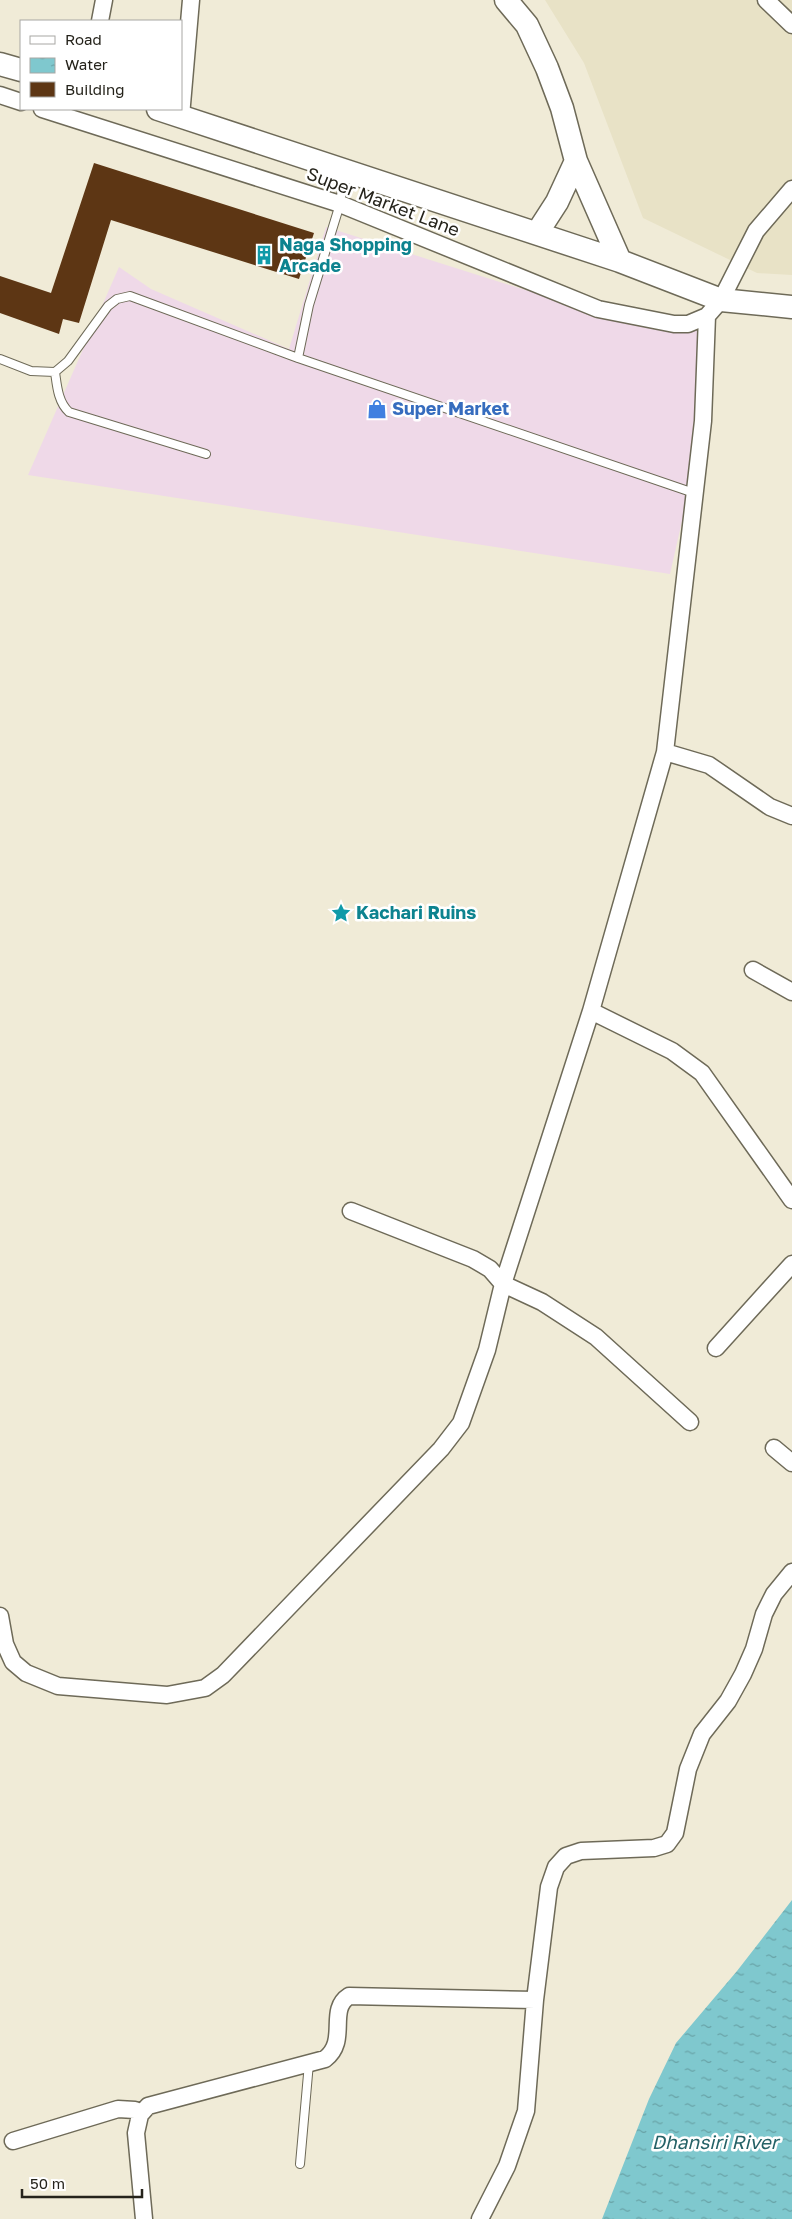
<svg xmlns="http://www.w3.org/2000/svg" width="792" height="2219" font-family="'Golos Text',sans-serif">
	<defs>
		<pattern id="water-ripples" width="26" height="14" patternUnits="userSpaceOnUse" patternTransform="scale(1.25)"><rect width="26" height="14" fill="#7fc8ce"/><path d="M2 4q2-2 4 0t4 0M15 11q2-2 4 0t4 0" fill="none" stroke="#68a2a6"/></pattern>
	</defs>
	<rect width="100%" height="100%" fill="#f0ebd7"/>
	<path fill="#efd9e8" d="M326,227l291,92 83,6 -6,143 -24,106 -642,-99 91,-208 32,22 138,60z"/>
	<path fill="#e8e2c6" d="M545,0h247v275l-35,-2 -114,-55 -59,-155z"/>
	<path fill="url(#water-ripples)" d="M792,1900v319h-190l47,-120 27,-56 61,-72z"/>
	<path fill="#5d3614" d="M94,163l220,70 -15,46 -188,-59 -32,103 -16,-4 -4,15 -59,-21v-37l51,17z"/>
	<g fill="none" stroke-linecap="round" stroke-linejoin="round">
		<defs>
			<path id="service" d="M298,358l11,-53 31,-101 4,-31
				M0,359l31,12 24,1 13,-11 40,-55 9,-7 13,-3 168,62 396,135
				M55,372c2,14 3,30 14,40l137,42
				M300,2164l9,-101"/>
			<path id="minor" d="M766,0l26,25
				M100,21l4,-21
				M0,95l21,7
				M42,109l298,95 258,105 76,15h14l19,-8
				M181,116l10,-116
				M665,752l44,13 61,42 22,9
				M753,970l39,22
				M591,1011l81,40 30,22 90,127
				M351,1211l122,48 17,10 13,15 39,18 54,35 94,85
				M716,1348l76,-84
				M774,1448l18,15
				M0,1616l5,28 8,18 13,11 32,13 109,9 38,-7 18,-13 218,-226 20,-26 26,-73 16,-66 88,-273 74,-259 38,-331 4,-105 14,-16 35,-69 36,-42
				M13,2141l105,-32 17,1 5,5
				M144,2219l-8,-86 4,-18 8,-9 177,-47c24,-18 2,-49 24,-63l186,4
				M480,2219l27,-53 19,-55 9,-111 14,-113 7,-20 10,-11 15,-5 73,-3 13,-4 8,-11 13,-64 14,-35 26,-33 15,-27 11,-25 10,-35 10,-20 18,-22"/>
			<path id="secondary" d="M506,0l21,25 20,43 15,40 14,53 44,100
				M0,64l21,6
				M158,109l462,152 101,39 71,7
				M537,233l20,-31 19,-41"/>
		</defs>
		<use href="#service" stroke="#6e6a58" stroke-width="10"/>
		<use href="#minor" stroke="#6e6a58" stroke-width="19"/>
		<use href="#secondary" stroke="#6e6a58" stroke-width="25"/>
		<use href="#service" stroke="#fff" stroke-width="8"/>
		<use href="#minor" stroke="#fff" stroke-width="16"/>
		<use href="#secondary" stroke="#fff" stroke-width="22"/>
	</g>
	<defs>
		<symbol id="building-bare" viewBox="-9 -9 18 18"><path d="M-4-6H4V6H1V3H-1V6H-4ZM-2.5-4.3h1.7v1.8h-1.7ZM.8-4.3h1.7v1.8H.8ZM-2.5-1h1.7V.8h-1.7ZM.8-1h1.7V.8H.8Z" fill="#0f9aa8" stroke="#fff" stroke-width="2.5" paint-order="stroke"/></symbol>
		<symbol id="shop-bare" viewBox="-9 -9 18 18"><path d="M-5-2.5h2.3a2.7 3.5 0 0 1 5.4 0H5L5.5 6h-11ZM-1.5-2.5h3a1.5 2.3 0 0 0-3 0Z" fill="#3f7fe0" stroke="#fff" stroke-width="2.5" paint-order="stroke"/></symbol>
		<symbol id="sight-bare" viewBox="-9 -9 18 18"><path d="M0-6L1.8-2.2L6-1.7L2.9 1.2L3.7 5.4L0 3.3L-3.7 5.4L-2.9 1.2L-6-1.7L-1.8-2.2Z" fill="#0f9aa8" stroke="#fff" stroke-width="2.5" paint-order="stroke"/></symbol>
	</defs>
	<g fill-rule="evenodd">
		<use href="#building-bare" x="250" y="241" width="28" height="28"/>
		<use href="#shop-bare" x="363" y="395" width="28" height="28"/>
		<use href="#sight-bare" x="327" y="899" width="28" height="28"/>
	</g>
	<g text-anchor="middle" stroke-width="5" stroke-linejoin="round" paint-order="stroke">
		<g font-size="18" fill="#25231b" stroke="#fff">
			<text transform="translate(383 202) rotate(21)" y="6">Super Market Lane</text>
		</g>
		<g font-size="18" font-weight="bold" fill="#0d838f" stroke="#fff" text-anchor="start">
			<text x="279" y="251">Naga Shopping<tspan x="279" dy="21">Arcade</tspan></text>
			<text x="356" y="919">Kachari Ruins</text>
		</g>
		<g font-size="18" font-weight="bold" fill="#366cbe" stroke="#fff" text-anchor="start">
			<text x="392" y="415">Super Market</text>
		</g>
		<g font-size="19" font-style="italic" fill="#256267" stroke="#fff">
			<text x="715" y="2149">Dhansiri River</text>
		</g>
	</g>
	<rect x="20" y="20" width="162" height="90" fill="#ffffff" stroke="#a8a7a4"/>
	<rect x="30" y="36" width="25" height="8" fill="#ffffff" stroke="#a8a7a4"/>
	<text x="65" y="45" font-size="15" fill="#25231b">Road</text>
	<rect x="30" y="58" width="25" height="15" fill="url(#water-ripples)" stroke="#a8a7a4"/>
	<text x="65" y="70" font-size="15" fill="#25231b">Water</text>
	<rect x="30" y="82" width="25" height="15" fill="#5d3614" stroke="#a8a7a4"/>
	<text x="65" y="95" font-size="15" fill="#25231b">Building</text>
	<path d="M22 2189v8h120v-8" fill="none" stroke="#25231b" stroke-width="2.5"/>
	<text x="30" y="2189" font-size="15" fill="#25231b" stroke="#ffffff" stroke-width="4" paint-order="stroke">50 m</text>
</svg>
